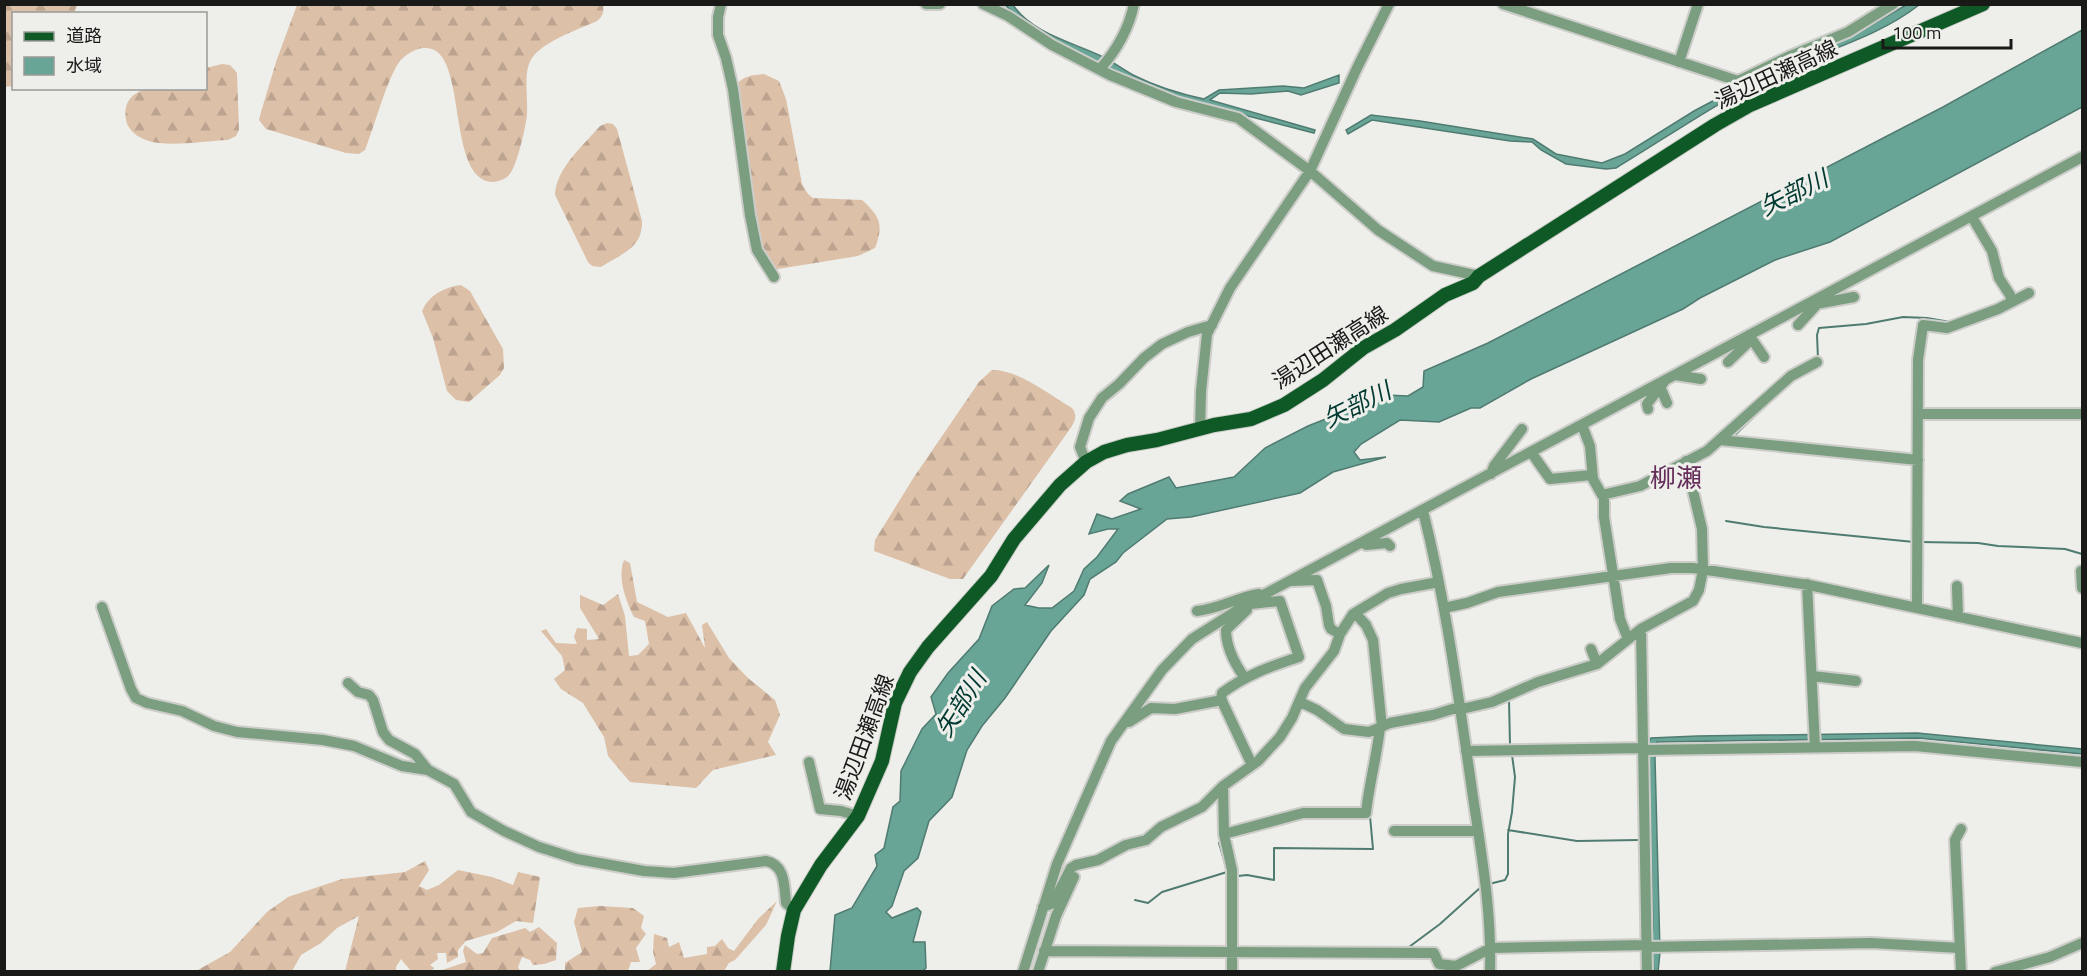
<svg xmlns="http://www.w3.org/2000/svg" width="2087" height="976" font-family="'Titillium Web','Noto Sans JP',sans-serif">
	<defs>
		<pattern id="forest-firs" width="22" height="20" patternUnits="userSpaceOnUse" patternTransform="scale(1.5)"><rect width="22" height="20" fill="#dcc0a8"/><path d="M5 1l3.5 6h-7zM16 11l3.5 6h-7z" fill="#bca490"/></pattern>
	</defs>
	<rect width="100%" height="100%" fill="#eeefeb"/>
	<path fill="url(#forest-firs)" d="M4,5h73l-3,8 -60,1 -1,72 -8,1z
		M297,5l306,-1c1,8 0,12 -6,17 -19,9 -61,22 -68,43 -5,13 -1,36 -2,50 -1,12 -10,53 -18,61 -3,4 -12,7 -16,7 -49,-1 -23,-138 -69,-134 -8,0 -19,7 -24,13 -13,17 -26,67 -35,89l-6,4 -13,-1 -80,-24 -7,-9 2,-8 16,-53z
		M222,64l8,1 7,8 2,57 -3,6 -8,4c-21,1 -61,7 -79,1 -10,-3 -21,-10 -23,-21 -7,-43 53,-32 80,-32v-20z
		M764,74l15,7 7,18 16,85 6,10 5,4 49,2c18,16 22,25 13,48l-17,8 -80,13 -8,-1 -12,-8 -23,-174c8,-10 17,-11 29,-12z
		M607,123l6,1 4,5 25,92c1,27 -21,33 -41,46l-9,-1 -4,-4 -33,-67c1,-27 29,-50 45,-69z
		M461,285l9,6 33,58 1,19 -4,7 -31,27 -13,-2 -9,-9 -14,-53 -11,-27c7,-16 22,-24 39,-26z
		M992,370c25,-1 58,25 80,38 6,8 3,13 -2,21l-107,150h-13l-76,-28 1,-11 39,-63 65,-95z
		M624,560l6,3 7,39 31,15 18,-4 19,35 -3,-23 5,-3 22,36 19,20 27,22 5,15 -12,27 8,13 -63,15 -17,18 -66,-6 -22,-26 -4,-19 -21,-34 -22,-14 -7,-10 11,-9 -3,-14 -21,-25 5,-2 10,14 21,1 -3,-7 3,-9 10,1v11l12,-1 -19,-31v-13l23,10 15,-11 7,22 4,40 9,-1 11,-11 -4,-23 -11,-4c-8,-16 -17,-39 -10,-57z
		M425,861l4,9 -10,16 8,4 12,-5 19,-15 34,7 21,8 5,-13 22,5 -7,46 -17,-2 -19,11 -31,9 -8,9v7l-11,6 -1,-10h-9l1,6 -8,6 4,3 -4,3h-19l-10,-12 -5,8v4h-51l14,-55 -22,12 -16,15 -20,12 -9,16h-96l34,-19 37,-40 21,-15 54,-18 63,-7z
		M777,901l-11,24 -31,35 -6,3 -5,8h-77l9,-7 -3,-12 1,-18 13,4 2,9 10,-5 5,16 23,-4v-7l8,-1 7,-7 6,9 6,3 24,-32z
		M600,906l33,2 11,8 -3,12 5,6 -10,14 4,14h-9l-3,9h-63v-8l17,-11 -8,-30 4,-14z
		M539,927l18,16 -1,17 -12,4 -11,1 -3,-5 -8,-3 -4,10 2,4h-81l27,-9 -3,-11 2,-6 12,9 6,-1 9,-15 33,-10 5,4z"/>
	<path fill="#68a597" stroke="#507b71" stroke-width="1.5" d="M1005,5h8c20,29 59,37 88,51 11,5 21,13 32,19 22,11 47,19 71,24l15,-9 64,-4 21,2 35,-13v8l-38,12 -13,-4 -37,3 -31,-1 -10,7 105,30 -1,3 -132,-34 -48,-18 -82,-41 -29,-19z
		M1906,5h13c-41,32 -93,45 -140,67 -57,27 -110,64 -163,96l-10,1 -40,-5 -25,-14 -9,-8 -22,-1 -138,-21 -24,14 -2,-4 25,-15 49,6 113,18 23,15 46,9 23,-9 69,-43 81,-43 84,-36z
		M2082,30v77l-252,135 -55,18 -75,38 -17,11 -152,70 -51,29h-9l-32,14 -39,-2 -39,24 -7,8 6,8 26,-3 -53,15 -33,21 -109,24 -24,2 -44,34 -7,9 -26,17 -6,16 -33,36 -46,67 -23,28 -15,24 -15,47 -23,24 -11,37 -14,13 -12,35 -6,6 6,6 25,-10 4,4 -8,30h12l1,26 -3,3h-93l5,-56 17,-7 25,-42 -2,-11 9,-7 9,-41 7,-6 1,-30 21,-42 14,-15 -5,-17 17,-24 31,-34 13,-33 22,-17 11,-1 24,-23 -7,18 -17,22 14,3h13l22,-17 10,-22 13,-12 21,-28h-10l-19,5 8,-20 15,5 29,-10 -21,-8 8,-7 41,-17 7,11 58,-11 31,-29 43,-22 78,-31 22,1 15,-9 1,-16 64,-28 455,-236z
		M1917,733l165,16v5l-164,-16 -261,4 -2,16 5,194 -2,20 -4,-1 -3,-30 2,-11 -4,-176v-12l2,-4 46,-2z"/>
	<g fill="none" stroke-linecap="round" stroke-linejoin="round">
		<path stroke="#507b71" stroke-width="2" d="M1818,359l-1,-24 2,-7 47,-4 37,-7 24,1 23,4
			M1735,435l28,-27
			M1726,521l38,6 150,15
			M1920,542l58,1 20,3 67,3 17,5
			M1509,700l1,45
			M1508,830l69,11 62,-1
			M1219,843l7,24
			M1238,876l9,-1 27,5v-32l99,1 -3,-33
			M1489,884l16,-4 3,-6v-40l4,-22 3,-35 -3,-22
			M1135,900l13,3 14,-11 65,-20
			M1409,949v-2l31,-23 41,-37"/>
		<defs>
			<path id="minor" d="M721,4l-3,13v18l8,23 7,31 17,126 7,35 17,27
				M926,4h14
				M983,4l25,12 44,29 58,30 66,27 62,16 72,53 68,59 55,36 46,10
				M1503,4l235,77 52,-25 58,-24 45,-28
				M1679,62l19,-58
				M1100,69c16,-18 29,-41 34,-65
				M1972,217l20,34 7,27 11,17 2,7
				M1816,304l38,-7
				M1798,325l22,-24
				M1749,335l15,22
				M1728,362l24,-23
				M1675,375l26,4
				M1661,389l6,14
				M1648,409l-1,-5 17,-22
				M1919,414h163
				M1582,425l8,21 3,33 9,16 38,-9 67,-35 84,-75 26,-14
				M1200,430l1,-39 6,-57 23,-46 80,-117 47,-103 32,-64
				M1720,440l198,20
				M1531,452l19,27 42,-4
				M1086,462l-6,-15 9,-29 13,-20 17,-14 25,-26 18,-14 26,-12 24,-7
				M1491,474l3,-8 28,-37
				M1604,495v22l16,102 8,20
				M1423,511c22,87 34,176 47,265 9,65 22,130 20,196
				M1363,542l3,3 21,-2 3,3
				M2081,571l1,17
				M1292,581l25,-1 9,26 3,19 2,4 9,5
				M1807,584l8,163
				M1957,586l1,31
				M1251,604l29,-3 19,56c-28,9 -53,18 -77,36l-1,6 31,66
				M102,607l29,82 5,9 11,5 35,8 32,15 23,6 86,8 31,6 48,20 26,4 26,14 17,28 33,19 35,16 38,12 67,12 30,2 92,-12c20,4 18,26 20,42l8,7
				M1444,608l23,-5 31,-11 173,-24h22l116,17 273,58
				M1917,608l1,-248 5,-35 24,3 51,-19 31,-16
				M1197,611c22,-2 41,-14 62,-17
				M1355,613l11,12 7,15 9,87
				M1641,629l6,343
				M1591,649l6,15
				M1812,676l44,5
				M1244,677c-9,-13 -18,-30 -18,-47l21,-20
				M348,683l10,9 11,3 4,5 10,32 6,8 26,14 13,16
				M1300,702l17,8 27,19 25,3 21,-9 43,-8 26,-8 7,1 26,-6 46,-20 59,-18 44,-35 52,-28 6,-11 4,-20 -1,-41 -16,-68
				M1129,722l22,-14 24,1 47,-9
				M1643,750l272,-4 167,16
				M1466,751l177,-3
				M809,762l11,47 21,2 17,5
				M1223,786l1,48 8,36v102
				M1394,831h84
				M1224,834l79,-21h63c3,-29 11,-57 14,-86
				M1043,907l10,-4 18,-35 5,-3 22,-5 28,-15 20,-5 15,-13 41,-20 21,-21 35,-25 22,-24 12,-19 13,-30 29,-37 6,-17 13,-20 35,-21 13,-4 38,-7
				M1647,947l224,-4 89,5
				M1044,951l390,2 5,11 17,2 35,-18 156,-3
				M1023,972l34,-108 54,-123 51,-71 30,-31 60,-38 830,-444
				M1038,972l18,-56 18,-39
				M1961,972l-6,-132 6,-11
				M1995,972l55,-15 32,-14"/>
			<path id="major" d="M783,972l5,-36 6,-26 27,-45 37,-49 24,-55 13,-58 15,-31 18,-25 63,-71 23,-37 46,-54 26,-23 18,-10 23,-7 30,-5 57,-15 37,-6 33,-14 39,-25 40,-32 32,-18 50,-35 28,-12 6,-7 236,-151 35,-20 233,-101"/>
		</defs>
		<use href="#minor" stroke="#cccdc9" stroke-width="14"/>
		<use href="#major" stroke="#cccdc9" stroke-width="16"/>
		<use href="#minor" stroke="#7b9d80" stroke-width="10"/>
		<use href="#major" stroke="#0f5926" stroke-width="14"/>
	</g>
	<g text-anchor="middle" stroke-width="6" stroke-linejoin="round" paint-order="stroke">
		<g font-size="22" fill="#191a18" stroke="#eeefeb">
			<text transform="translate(1776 74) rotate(-25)" y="8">湯辺田瀬高線</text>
			<text transform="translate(1330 347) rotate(-33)" y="8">湯辺田瀬高線</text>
			<text transform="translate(864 737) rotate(-70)" y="8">湯辺田瀬高線</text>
		</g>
		<g font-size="24" font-style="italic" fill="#003930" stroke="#eeefeb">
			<text transform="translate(1794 193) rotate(-26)" y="8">矢部川</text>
			<text transform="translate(1357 405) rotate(-26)" y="8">矢部川</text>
			<text transform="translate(961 704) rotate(-58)" y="8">矢部川</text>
		</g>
		<g font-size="26" fill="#652d5a" stroke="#eeefeb">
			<text x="1676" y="487">柳瀬</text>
		</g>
	</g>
	<rect width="2087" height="976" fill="none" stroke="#191a18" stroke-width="12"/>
	<rect x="12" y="12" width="195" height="78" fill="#eeefeb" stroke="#999a97" stroke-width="1.5"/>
	<rect x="24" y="32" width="30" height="9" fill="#0f5926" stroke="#999a97" stroke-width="1.5"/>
	<text x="66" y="42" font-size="18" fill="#191a18">道路</text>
	<rect x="24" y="57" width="30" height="18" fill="#68a597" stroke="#999a97" stroke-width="1.5"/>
	<text x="66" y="72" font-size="18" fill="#191a18">水域</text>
	<path d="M1883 39v9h128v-9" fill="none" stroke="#191a18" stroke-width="3"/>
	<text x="1892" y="39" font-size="18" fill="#191a18" stroke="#eeefeb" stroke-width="4.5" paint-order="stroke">100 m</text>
</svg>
